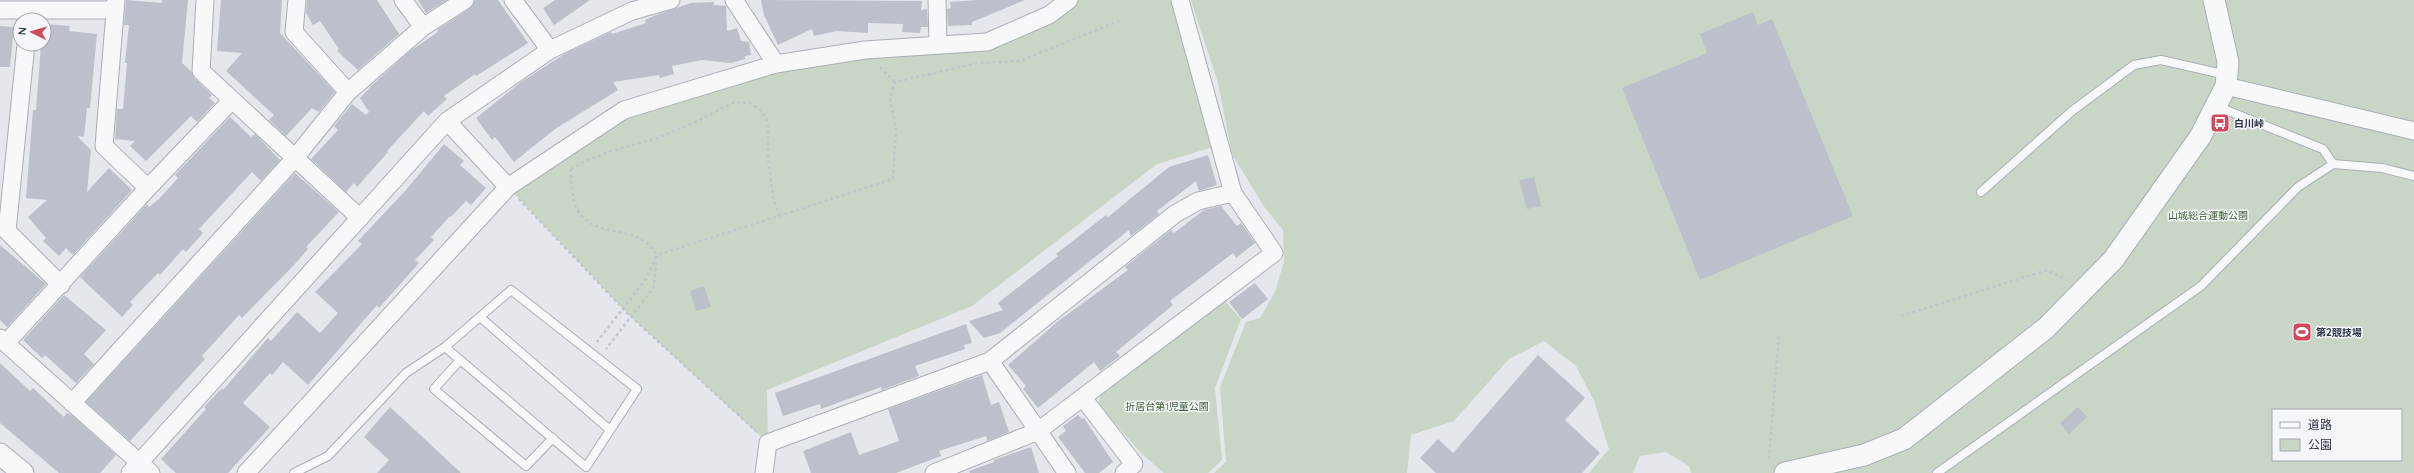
<svg xmlns="http://www.w3.org/2000/svg" width="2414" height="473" font-family="Quicksand,'Noto Sans JP',sans-serif">
	<rect width="100%" height="100%" fill="#e4e7ec"/>
	<path fill="#c9d6c5" fill-rule="evenodd" d="M1069,0h118l33,145 -63,19 -185,142 -205,84 1,53 -141,-130 -119,-126 116,-77 152,-46 211,-22z
		M1191,0h1223v473h-723l-2,-7 -23,-14 -26,4 -7,17h-44l20,-24 -15,-48 -18,-35 -32,-25 -35,18 -55,62 -43,14 -4,38h-193l12,-11 -6,-75 26,-65 14,-4 15,-26 9,-31 -1,-31 -18,-22 -33,-54 -14,-71zM2273,410h128v50h-128z
		M1225,301l16,18 -26,69 7,72 -14,13h-44l-23,-20 -43,-49 3,-12z"/>
	<path fill="#bbc0ca" d="M126,0l36,3v-3h26l-6,63 9,8 3,7 18,17 -3,3 6,5 -18,19 -6,-6 -45,45 -16,-15 5,-5 -20,-2 2,-30h6l4,-46h-2l4,-38h-5z
		M221,0h61l-2,33 55,59 -16,20 -7,-4 -26,28 -17,-16 5,-5 -48,-44 16,-18 -25,-2z
		M307,0h70l22,34 -41,36 -21,-19 2,-2 -19,-28 -7,4 -7,-12z
		M418,0h29l-21,13z
		M475,0h23l30,43 -52,33 -1,-2 -31,22 3,3 -19,17 -4,-5 -37,40 1,1 -31,35 -3,-4 -8,9 -35,-33 27,-29 -4,-4 18,-22 14,11 3,-3 -9,-14 12,-13 38,-34 28,-19 -1,-2 33,-22z
		M555,0h35l-36,25 -11,-17z
		M761,0l161,1 -1,9 6,-1 1,18h-7l-1,6 -18,-1 1,-8 -35,-1v10l-31,-2 -23,5 -2,-7 -34,16 -14,-30z
		M978,0h47l-53,22v3l-24,1 -1,-17 4,-1 -1,-6z
		M714,2v3l12,1 1,25 10,-3 4,13 8,1 2,13 -6,1v3l-14,4 -29,-3 -30,6 2,8 -14,4 -1,-3 -46,7 5,8 -63,39 -41,33 -19,-25 -3,3 -16,-22 45,-36 45,-29 45,-21 1,2 34,-11 -1,-3 11,-5 35,-12z
		M1753,12l5,13 14,-6 81,197 -153,64 -78,-192 85,-35 -7,-19z
		M44,24l26,2 -1,5 28,3 -7,74h-3l-3,29 -7,-1 14,14 -4,42 22,-24 23,22 -59,65 -7,-7 -7,8 -16,-15 3,-3 -18,-21 19,-17 -21,-2 7,-88h3l5,-66h3z
		M0,26l14,1 -4,40h-10z
		M230,117l21,20 4,-3 25,26 -19,21 -9,-9 -53,57 4,4 -17,19 -3,-3 -23,26 -2,-2 -28,29 3,3 -11,12 -42,-40 67,-73 2,3 10,-8 19,-21 -3,-3z
		M444,144l20,17 -4,4 26,23 -15,17 -5,-4 -15,16 -1,-1 -19,21 3,3 -19,20 4,3 -40,45 -2,-3 -69,80 -25,-23 -11,13 -2,-2 -27,30 27,24 -42,46h-52l-15,-14 45,-50 -2,-2 18,-19 1,2 45,-52 3,3 26,-29 23,21 18,-20 -23,-21 47,-48 -4,-3 48,-51z
		M1208,155l9,30 -18,6 -3,-10 -39,30 2,3 -28,22 -2,-6 -129,103 -16,5 -15,-17 34,-11 -5,-7 60,-47 -2,-2 50,-39 2,2 61,-50z
		M295,173l44,39 -33,35 2,2 -14,16 -52,53 -3,-3 -37,41 3,3 -75,82 -44,-39z
		M1534,177l7,29 -14,3 -8,-29z
		M1221,206l16,20 4,-3 14,20 -19,15 -3,-5 -63,48 3,4 -57,47 4,4 -20,15 -6,-9 -56,46 -15,-19 3,-3 -18,-21 49,-43 71,-52 -3,-3 46,-37 3,3 30,-23z
		M0,245l46,39 -39,43 -7,-7z
		M1255,283l13,16 -26,20 -13,-17z
		M704,286l7,21 -15,4 -6,-20z
		M64,295l42,35 -22,24 10,10 -18,19 -31,-28 -3,3 -19,-18z
		M966,324l6,19 -8,2 1,4 -50,17 4,10 -37,14 -1,-3 -60,22 -1,-5 -37,12 -8,-23z
		M1538,355l47,43 -20,22 35,33 -18,20h-146l-16,-15 18,-19 15,14z
		M0,363l30,28 3,-3 31,29 3,-4 6,3 43,39 -16,18h-41l-59,-50z
		M982,375l9,30 8,-3 10,30 -22,9 -1,-5 -47,15 2,5 -45,17h-85l-8,-22 48,-19 8,23 40,-14 -11,-32z
		M390,407l25,23 46,43h-84l12,-13 -25,-23z
		M2078,407l9,10 -18,17 -9,-11z
		M1078,415l4,4 2,-1 29,44 -14,11h-14l-27,-36 8,-6 -3,-5z
		M1031,447l8,26h-69l-1,-2 25,-9v-2z"/>
	<g fill="none" stroke-linecap="round" stroke-linejoin="round">
		<defs>
			<path id="service" d="M2216,106l107,43 10,15
				M1981,192l91,-81 62,-46 27,-5 66,15
				M480,317l130,113
				M460,360l-26,29 92,77 27,-28
				M294,473l34,-17 78,-83 39,-26 66,-57 126,99 -51,78 -141,-120
				M1937,473l264,-187 97,-99 35,-23 49,4 32,8"/>
			<path id="minor" d="M116,0l-12,146 44,42
				M205,0l-4,71 159,147
				M297,0l-3,32 54,60
				M403,0l20,27
				M513,0l37,50
				M734,0l42,64
				M937,0l1,45
				M0,10h115
				M26,44l-19,187 54,54
				M2226,86l188,45
				M447,121l61,66
				M0,338l151,135
				M6,343l142,-155 84,-88
				M990,361l77,112
				M1083,398l51,66 -10,9
				M72,403l223,-245 53,-66 75,-65 42,-27
				M130,473l317,-352 103,-71 82,-39 39,-11
				M246,473l262,-286 116,-77 152,-46 89,-14 122,-8 62,-27 20,-15
				M764,473l4,-30 222,-82 185,-147 23,-13 35,-8
				M934,473l104,-42 236,-178 -41,-60 -53,-193"/>
			<path id="tertiary" d="M0,454l23,19
				M1785,473l79,-18 40,-16 142,-111 67,-68 87,-123 26,-51 2,-24 -14,-62"/>
		</defs>
		<use href="#service" stroke="#a9aeb7" stroke-width="10"/>
		<use href="#minor" stroke="#a9aeb7" stroke-width="19"/>
		<use href="#tertiary" stroke="#a9aeb7" stroke-width="23"/>
		<path stroke="#c2c5cb" stroke-width="2.5" stroke-dasharray="3 3" stroke-linecap="butt" d="M880,67l15,15
			M571,169l14,-8 26,-10 47,-13 40,-17 36,-19 16,1 12,8 6,13v34l5,39 6,19 -122,39 -3,32 -48,62
			M571,169c1,13 0,31 7,42 18,29 60,11 79,44l-12,25 -48,62
			M519,199l108,114 130,119
			M779,216l114,-37 3,-51 -6,-29 5,-17 83,-19 42,-2 99,-40
			M1901,316l146,-46 20,10
			M1769,459l10,-126"/>
		<use href="#service" stroke="#f7f8fa" stroke-width="8"/>
		<use href="#minor" stroke="#f7f8fa" stroke-width="17"/>
		<use href="#tertiary" stroke="#f7f8fa" stroke-width="21"/>
	</g>
	<defs>
		<symbol id="bus-square" viewBox="-11 -11 22 22"><rect x="-9" y="-9" width="18" height="18" rx="4" fill="#d1495b" stroke="#f4f6f9"/><path d="M-5-6H5V4H4V6H2V4H-2V6H-4V4H-5ZM-3.5-4V0h7V-4ZM-3.5 1.2v1.5H-2V1.2ZM2 1.2v1.5H3.5V1.2Z" fill="#fff"/></symbol>
		<symbol id="stadium-square" viewBox="-11 -11 22 22"><rect x="-9" y="-9" width="18" height="18" rx="4" fill="#d1495b" stroke="#f4f6f9"/><path d="M0-5a6.5 5 0 1 0 0 10a6.5 5 0 1 0 0-10ZM-3.5-1.8h7v3.6h-7Z" fill="#fff"/></symbol>
	</defs>
	<g fill-rule="evenodd">
		<use href="#bus-square" x="2209" y="112" width="22" height="22"/>
		<use href="#stadium-square" x="2291" y="321" width="22" height="22"/>
	</g>
	<g text-anchor="middle" stroke-width="3" stroke-linejoin="round" paint-order="stroke">
		<g font-size="10" font-weight="bold" fill="#2b3445" stroke="#f4f6f9" text-anchor="start">
			<text x="2234" y="127">白川峠</text>
			<text x="2316" y="336">第2競技場</text>
		</g>
		<g font-size="10" fill="#3f6138" stroke="#f4f6f9">
			<text x="2208" y="219">山城総合運動公園</text>
			<text x="1167" y="410">折居台第1児童公園</text>
		</g>
	</g>
	<rect x="2272" y="409" width="130" height="52" fill="#f4f6f9" stroke="#a4a8b1"/>
	<rect x="2280" y="422" width="20" height="6" fill="#f7f8fa" stroke="#a4a8b1"/>
	<text x="2308" y="429" font-size="12" fill="#2b3445">道路</text>
	<rect x="2280" y="439" width="20" height="12" fill="#c9d6c5" stroke="#a4a8b1"/>
	<text x="2308" y="449" font-size="12" fill="#2b3445">公園</text>
	<g transform="translate(32 32) rotate(275)"><circle r="19" fill="#f4f6f9" stroke="#a4a8b1"/>
	<path d="M0-3L7 15L0 10L-7 15Z" fill="#d1495b"/>
	<text y="-6" font-size="11" font-weight="bold" text-anchor="middle" fill="#2b3445">N</text>
	</g>
</svg>
